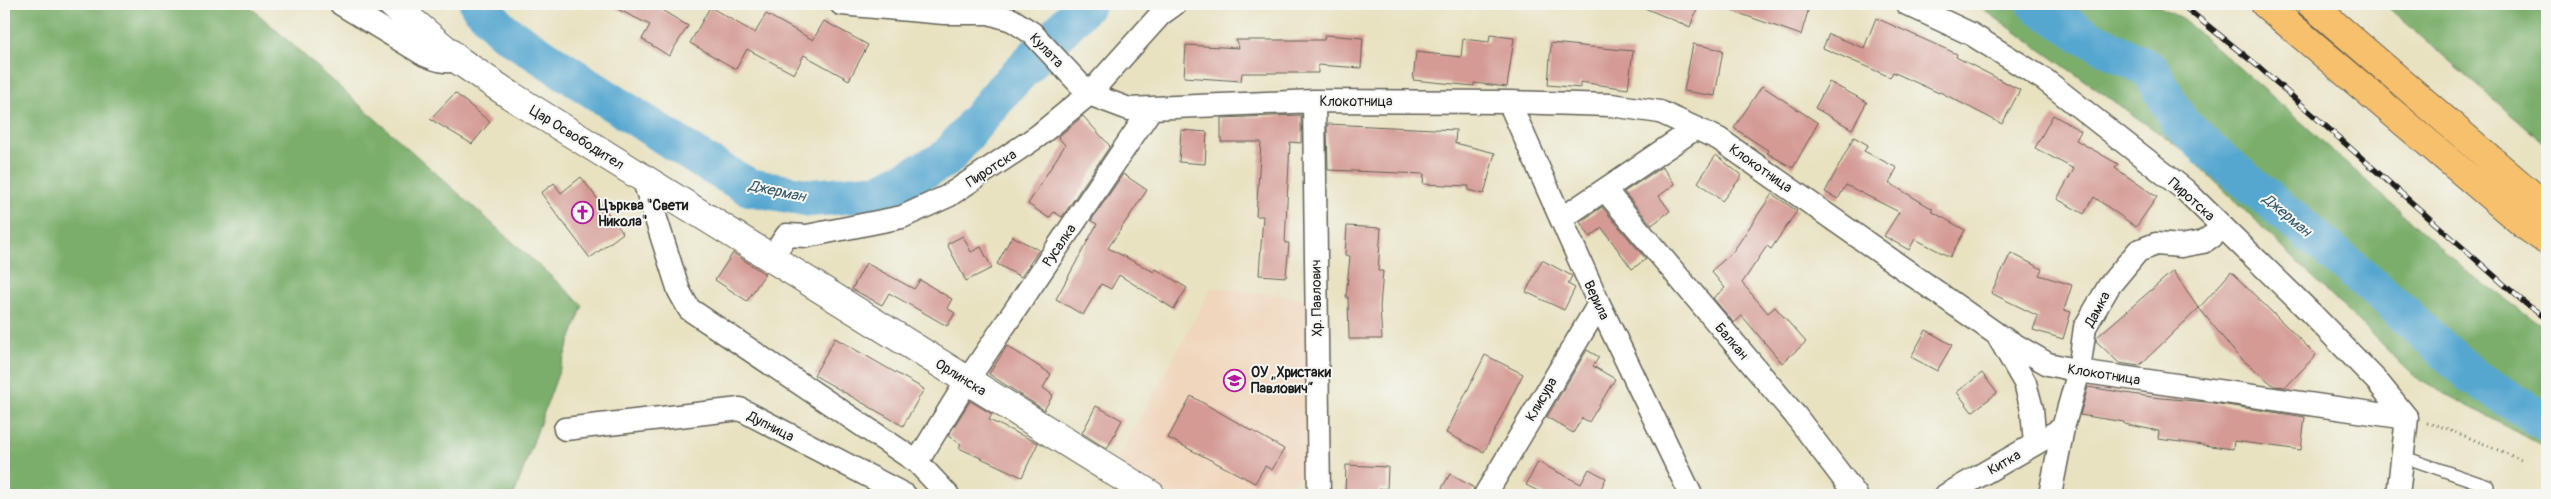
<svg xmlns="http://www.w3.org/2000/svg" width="2551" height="499" font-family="Pangolin,sans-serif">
	<rect width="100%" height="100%" fill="#f6f6f2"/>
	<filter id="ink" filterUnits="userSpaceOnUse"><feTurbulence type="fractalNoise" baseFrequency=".02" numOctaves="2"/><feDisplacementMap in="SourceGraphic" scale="10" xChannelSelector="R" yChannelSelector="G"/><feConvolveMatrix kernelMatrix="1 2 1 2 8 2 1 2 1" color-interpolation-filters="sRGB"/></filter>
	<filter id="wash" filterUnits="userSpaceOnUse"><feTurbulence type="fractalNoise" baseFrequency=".0096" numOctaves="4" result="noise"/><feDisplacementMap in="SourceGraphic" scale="20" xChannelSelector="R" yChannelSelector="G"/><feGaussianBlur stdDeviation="1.12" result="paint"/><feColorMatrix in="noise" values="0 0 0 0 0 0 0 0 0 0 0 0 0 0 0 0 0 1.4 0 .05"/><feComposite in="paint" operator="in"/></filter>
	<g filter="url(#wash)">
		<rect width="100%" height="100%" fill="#e8e2c1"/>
		<path fill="#f0d6bc" d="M1212,287l94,12 6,162 -30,34h-113l-52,-33z"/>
		<path fill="#7aae6a" stroke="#4b6543" d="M4,4h243l336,301 -69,190h-510z
			M1976,4h179l29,16 105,91 177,160 81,58v119l-130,-69 -233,-228z
			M2384,4h163v142z"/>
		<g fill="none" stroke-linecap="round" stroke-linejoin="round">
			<path stroke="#56a7d0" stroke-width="38" d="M478,4l25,27 200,130 46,26 62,11 70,-6 65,-33 56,-68 84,-87
				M2036,4l44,29 71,37 28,51 27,26 181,151 84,77 76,48"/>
		</g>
		<g id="blocks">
			<path fill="#d49a93" d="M607,4h45l36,22 -19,30 -27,-17 8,-14z
				M1635,4h64l-9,23z
				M1721,4h89l-9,31 -80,-28z
				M710,7l45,26 11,-19 47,26 11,-19 44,24 -19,35 -45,-25 -10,19 -47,-25 -11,20 -46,-26z
				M1876,18l81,36 -1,3 64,33 -18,34 -62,-32 -1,1 -46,-21 -3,5 -67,-29 6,-14 35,14z
				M1325,35l38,3 -2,30 -43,-3v8h-76l-1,8 -57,-4 2,-32 53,3 -3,-8h88z
				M1490,35l24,3 -7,49 -33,-4v3l-61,-6 3,-28 45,5 2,-18 26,3z
				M1551,43l82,8 -5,38 -48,-7v6l-32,-3z
				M1693,44l30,6 -8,46 -31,-5z
				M1829,82l38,20 -15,27 -37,-21z
				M1762,86l56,37 -25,45 -26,-15 2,-2 -35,-23z
				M455,93l35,29 -18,22 -42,-25z
				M1301,115v28l-11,-1 -5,101h4l-3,34 -27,-2 4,-59h-7l5,-74h-40v-24z
				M2053,115l28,16 -5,9 42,24 -3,4 42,29 -21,30 -42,-30 -10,17 -27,-15 17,-30 -39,-21z
				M1083,116l27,30 -48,71 -8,-5 -5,6 -21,-14 37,-59 -7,-8z
				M1327,124l129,6 -1,13 40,10 -11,41 -16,-4 1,-4 -46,-2 1,-10 -96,-4z
				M1181,130l26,2 -2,32 -26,-2z
				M1854,137l14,8 -4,6 33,17 -8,15 44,26 -2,2 34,19 -15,27 -35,-18 -6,11 -25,-14 15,-24 -53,-27 -8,14 -13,-7z
				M1716,155l26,21 -20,25 -24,-19z
				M1662,167l13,17 -16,12 11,15 -18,14 -28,-33z
				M1123,174l24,16 -39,58 46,24 2,-3 31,19 -13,21 -55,-34 -8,14 -10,-5 -18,31 -27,-16 41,-75 -6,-3z
				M581,177l42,56 -33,25 -49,-65 13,-10 7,10z
				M1772,194l25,17 -26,38 -4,-3 -25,37 26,30 7,-6 31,35 -24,21 -40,-47 -8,7 -21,-25 12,-10 -14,-17 21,-18z
				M1602,207l44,52 -14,10 -30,-41 -12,9 -10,-15z
				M1347,226l34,2 -3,43h5l-3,36 2,32h-33l-1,-42h-2l4,-41 -5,-1z
				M963,236l8,16 10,-5 11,21 -26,13 -19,-37z
				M1012,236l27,14 -18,27 -24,-13z
				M733,253l32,21 -18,27 -32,-21z
				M2011,253l31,16 -3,6 33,10 -8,25 7,2 -8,27 -30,-9 5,-14 -47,-23z
				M1542,260l30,16 -4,8 7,4 -11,22 -38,-18z
				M866,263l48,26 6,-9 32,19 -5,9 8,5 -8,13 -58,-33 -7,12 -30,-16z
				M2173,271l26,37 -60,58 -20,-3 -23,-22 1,-4z
				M2231,272l85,83 -30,32 -12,-1 -37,-31 -38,-47z
				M1926,330l26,15 -15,26 -26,-14z
				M835,338l89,51 -21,37 -89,-51z
				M1007,346l44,28 -8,14 10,7 -9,15 -55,-36z
				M1587,350l12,7 -6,9 22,13 -26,43 -7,-4 -9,15 -26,-16z
				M1485,355l38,19 -39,78 -38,-19z
				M1982,373l15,20 -25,19 -15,-20z
				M2088,387l63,10 55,5 99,15 -4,33 -67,-9 -1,8 -75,-10 1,-8 -35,-7v-2l-44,-7z
				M1191,396l93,53 -12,21 -7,-4 -10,17 -87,-45z
				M970,401l22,13 -3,6 49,23 -16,34 -63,-29 2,-4 -13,-8z
				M1096,406l26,14 -15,29 -25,-16z
				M1538,462l43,22 8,-15 17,9 -7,15 4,2h-57l-20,-10z
				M1346,465l42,2 -1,22h-7v6h-35z
				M1450,474l24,14 -2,7h-34z"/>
		</g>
	</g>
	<g filter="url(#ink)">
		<use href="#blocks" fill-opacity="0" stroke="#636156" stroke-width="1"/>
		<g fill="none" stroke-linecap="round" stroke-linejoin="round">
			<defs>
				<path id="service" d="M2404,457l84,29"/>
				<path id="minor" d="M341,4l84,51c12,5 20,8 33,5
					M841,4l103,9h45l23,7 20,13 57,61 40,15 185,-8 195,1 102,3 49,7 59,27 279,196 50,29 31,7 328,47
					M1907,4l64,30 74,46 140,110 125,122 66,68 31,38 -9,77
					M1314,101l5,394
					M1509,102l90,202 92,191
					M643,178l36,113 10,18 228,153 31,33
					M1605,190l190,225 61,80
					M1561,219l135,-91
					M771,258l16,-23 20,1 95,-19 46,-21 90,-60 51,-42 72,-80 14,-10
					M1998,336l27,47 7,26 3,35
					M565,429l175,-20 165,86
					M917,462l50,-81 184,-272
					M1485,495l114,-191
					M1946,495l117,-67
					M2050,495l13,-67 16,-57 6,-44 24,-41 29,-35 18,-7 25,2 22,-4 21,-14"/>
				<path id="tertiary" d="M392,4l66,56 52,35 641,400"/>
				<path id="primary" d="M2265,4l262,223 20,14
					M2311,4l236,204"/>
			</defs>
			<use href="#service" stroke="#636156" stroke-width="14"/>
			<use href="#minor" stroke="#636156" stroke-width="25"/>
			<use href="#tertiary" stroke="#636156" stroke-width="30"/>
			<use href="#primary" stroke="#636156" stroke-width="30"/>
			<path stroke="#636156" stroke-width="3" stroke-dasharray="1 4" stroke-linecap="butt" d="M2427,423l19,5 78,33"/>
			<use href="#service" stroke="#fff" stroke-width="11"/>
			<use href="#minor" stroke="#fff" stroke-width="22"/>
			<use href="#tertiary" stroke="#fff" stroke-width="28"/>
			<use href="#primary" stroke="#f7c06c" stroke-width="28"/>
			<defs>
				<path id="rail" d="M2181,4l78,63 267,237 21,15"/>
			</defs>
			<use href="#rail" stroke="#1c1c1c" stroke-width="5.5"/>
			<use href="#rail" stroke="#f6f6f2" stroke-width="4" stroke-dasharray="11" stroke-linecap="butt"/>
		</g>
	</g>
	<defs>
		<symbol id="church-ring" viewBox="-11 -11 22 22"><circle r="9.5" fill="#f6f6f2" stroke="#b5179e" stroke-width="1.5"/><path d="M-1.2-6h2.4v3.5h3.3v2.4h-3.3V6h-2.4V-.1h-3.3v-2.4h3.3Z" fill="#b5179e"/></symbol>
		<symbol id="school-ring" viewBox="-11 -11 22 22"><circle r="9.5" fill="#f6f6f2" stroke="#b5179e" stroke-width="1.5"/><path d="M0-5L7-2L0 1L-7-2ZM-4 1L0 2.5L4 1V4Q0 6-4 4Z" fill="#b5179e"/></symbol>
	</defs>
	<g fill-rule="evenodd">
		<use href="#church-ring" x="570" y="200" width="25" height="25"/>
		<use href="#school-ring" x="1222" y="368" width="25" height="25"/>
	</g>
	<g text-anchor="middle" stroke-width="4" stroke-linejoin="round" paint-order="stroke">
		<g font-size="14" fill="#1c1c1c" stroke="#f6f6f2">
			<text transform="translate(1047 50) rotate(46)" y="5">Кулата</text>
			<text x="1356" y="106">Клокотница</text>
			<text transform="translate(577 137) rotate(32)" y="5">Цар Освободител</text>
			<text transform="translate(991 168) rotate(-33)" y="5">Пиротска</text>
			<text transform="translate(1761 168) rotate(35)" y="5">Клокотница</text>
			<text transform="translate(2192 199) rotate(42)" y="5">Пиротска</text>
			<text transform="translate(1059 245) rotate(-56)" y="5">Русалка</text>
			<text transform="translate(1316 298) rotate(-91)" y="5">Хр. Павлович</text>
			<text transform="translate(1597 300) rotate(65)" y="5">Верила</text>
			<text transform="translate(2097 309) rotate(-62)" y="5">Дамка</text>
			<text transform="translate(1732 341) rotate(50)" y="5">Балкан</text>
			<text transform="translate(2104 374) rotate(9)" y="5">Клокотница</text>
			<text transform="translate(961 377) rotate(32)" y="5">Орлинска</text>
			<text transform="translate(1541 399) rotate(-60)" y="5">Клисура</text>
			<text transform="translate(771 426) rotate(27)" y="5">Дупница</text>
			<text transform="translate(2004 462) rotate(-30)" y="5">Китка</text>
		</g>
		<g font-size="14" font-weight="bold" fill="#1c1c1c" stroke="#f6f6f2" text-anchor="start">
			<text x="598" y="210">Църква "Свети<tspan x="598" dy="16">Никола"</tspan></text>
			<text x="1251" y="377">ОУ „Христаки<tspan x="1251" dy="16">Павлович“</tspan></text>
		</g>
		<g font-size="15" font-style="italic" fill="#365b6d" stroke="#f6f6f2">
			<text transform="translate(777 191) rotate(12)" y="5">Джерман</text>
			<text transform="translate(2287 215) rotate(40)" y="5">Джерман</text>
		</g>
	</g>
	<rect width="2551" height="499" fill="none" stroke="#f6f6f2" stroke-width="20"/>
</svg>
